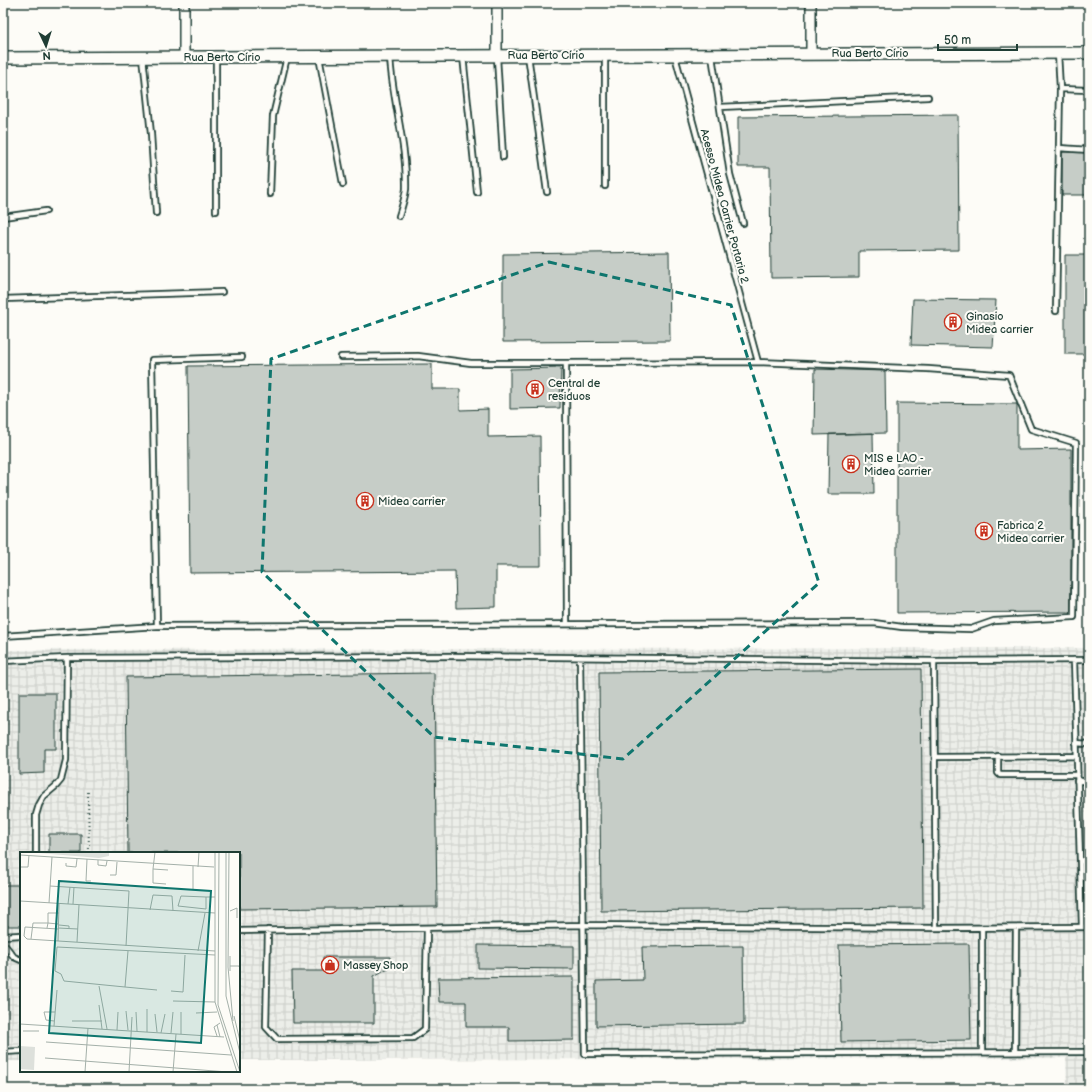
<svg xmlns="http://www.w3.org/2000/svg" width="1092" height="1092" font-family="'Balsamiq Sans',sans-serif">
	<defs>
		<pattern id="industrial-grid" width="8" height="8" patternUnits="userSpaceOnUse"><rect width="8" height="8" fill="#eceee9"/><path d="M0 4h8M4 0v8" fill="none" stroke="#cacdc8"/></pattern>
	</defs>
	<rect width="100%" height="100%" fill="#fdfcf7"/>
	<filter id="ink" filterUnits="userSpaceOnUse"><feTurbulence type="fractalNoise" baseFrequency=".025" numOctaves="2"/><feDisplacementMap in="SourceGraphic" scale="8" xChannelSelector="R" yChannelSelector="G"/><feConvolveMatrix kernelMatrix="1 2 1 2 8 2 1 2 1" color-interpolation-filters="sRGB"/></filter>
	<g filter="url(#ink)">
		<path fill="url(#industrial-grid)" d="M1089,648v441h-22l-1,-31 -827,2v-207h-218v208h-18v-411z"/>
		<path fill="#c6cdc7" stroke="#1f3d34" d="M958,115l1,135 -100,1v26l-88,1 -1,-111h-32v-50z
			M1062,152h27v43h-27z
			M669,252l1,89 -167,1v-88z
			M1065,255h24v99h-24z
			M913,299l83,1 -3,47 -82,-2z
			M432,364v25h28v21l28,-1v28l52,-1 1,130h-45v41l-40,1 -1,-37 -265,2 -2,-207z
			M561,368l-1,40 -50,1v-40z
			M815,369l70,2 1,62 -72,2z
			M897,403l120,1v46l54,-1v163l-174,1z
			M873,433l1,61h-46l1,-60z
			M921,669l2,239 -322,3 -2,-239z
			M434,673l3,234 -198,2v-56h-111l-2,-176z
			M19,693h37v56h-12v24l-25,1z
			M49,834h32v19h-32z
			M3,885h18v41h-18z
			M969,944l2,96 -130,2 -2,-97z
			M478,945l96,1v23l-96,-1z
			M743,946l1,78 -148,2v-45l47,-1 -1,-33z
			M323,957h67v10l-16,9v47h-81l-1,-52h31z
			M574,977v63l-65,1v-14h-43v-25h-27l-1,-24z"/>
		<g fill="none" stroke-linecap="round" stroke-linejoin="round">
			<defs>
				<path id="service" d="M528,55l19,137
					M390,56c2,44 17,88 16,133 -1,8 -4,18 -7,27
					M463,56l14,136
					M675,56l83,306
					M712,56l18,118 13,49
					M143,57l8,77 5,79
					M216,57v154
					M319,57l24,127
					M497,57l6,100
					M1060,89l29,1
					M720,107l208,-10
					M1059,148l30,2
					M605,186v-130
					M270,194l3,-78 14,-59
					M3,217l43,-6
					M3,299l219,-7
					M1056,311l4,-222 -2,-36
					M341,357l77,-1 53,7h95
					M157,626l-5,-266 90,-3
					M3,636l154,-10 717,-3 28,4 69,2 23,-8 80,-4 2,-174 -45,-14 -22,-54 -81,-6 -170,-7 -192,1 1,261
					M580,657l5,397 504,-2
					M1074,660l8,267
					M3,661l64,-3 386,-2 481,5 155,-1
					M934,661l2,267
					M1076,743l13,1
					M998,756v17l2,2h77
					M935,757l141,-1
					M1077,781h12
					M36,853v-38l3,-10 5,-9 12,-10 5,-6 5,-20 1,-102
					M1080,861h9
					M268,930l-2,97 11,12 136,-1 12,-9 2,-100
					M239,931l345,-6 352,3 153,-1
					M3,936l18,-1
					M3,943l11,14 7,3
					M3,1052l18,-1
					M982,1052v-124
					M1015,1052l1,-124"/>
				<path id="minor" d="M497,3v52
					M811,3v51
					M184,57v-54"/>
				<path id="tertiary" d="M3,58l1086,-5"/>
			</defs>
			<use href="#service" stroke="#1f3d34" stroke-width="8"/>
			<use href="#minor" stroke="#1f3d34" stroke-width="12"/>
			<use href="#tertiary" stroke="#1f3d34" stroke-width="14"/>
			<path stroke="#1f3d34" stroke-width="2" stroke-dasharray="1 3" stroke-linecap="butt" d="M88,792l1,61"/>
			<use href="#service" stroke="#fdfcf7" stroke-width="4.5"/>
			<use href="#minor" stroke="#fdfcf7" stroke-width="9"/>
			<use href="#tertiary" stroke="#fdfcf7" stroke-width="11"/>
		</g>
	</g>
	<path fill="none" stroke="#0f766e" stroke-width="3" stroke-dasharray="8 5" stroke-linejoin="round" d="M549,262l182,43 88,278 -196,176 -189,-22 -172,-165 9,-213z"/>
	<defs>
		<symbol id="building-ring" viewBox="-11 -11 22 22"><circle r="9.5" fill="#fdfcf7" stroke="#c8321e" stroke-width="1.5"/><path d="M-4-6H4V6H1V3H-1V6H-4ZM-2.5-4.3h1.7v1.8h-1.7ZM.8-4.3h1.7v1.8H.8ZM-2.5-1h1.7V.8h-1.7ZM.8-1h1.7V.8H.8Z" fill="#c8321e"/></symbol>
		<symbol id="shop-ring" viewBox="-11 -11 22 22"><circle r="9.5" fill="#fdfcf7" stroke="#c8321e" stroke-width="1.5"/><path d="M-5-2.5h2.3a2.7 3.5 0 0 1 5.4 0H5L5.5 6h-11ZM-1.5-2.5h3a1.5 2.3 0 0 0-3 0Z" fill="#c8321e"/></symbol>
	</defs>
	<g fill-rule="evenodd">
		<use href="#building-ring" x="943" y="312" width="20" height="20"/>
		<use href="#building-ring" x="525" y="379" width="20" height="20"/>
		<use href="#building-ring" x="841" y="454" width="20" height="20"/>
		<use href="#building-ring" x="355" y="491" width="20" height="20"/>
		<use href="#building-ring" x="974" y="521" width="20" height="20"/>
		<use href="#shop-ring" x="320" y="955" width="20" height="20"/>
	</g>
	<g text-anchor="middle" stroke-width="4" stroke-linejoin="round" paint-order="stroke">
		<g font-size="11" fill="#1f3d34" stroke="#fdfcf7">
			<text x="870" y="57">Rua Berto Círio</text>
			<text x="546" y="59">Rua Berto Círio</text>
			<text x="222" y="61">Rua Berto Círio</text>
			<text transform="translate(725 206) rotate(75)" y="4">Acesso Midea Carrier Portaria 2</text>
		</g>
		<g font-size="11" fill="#1f3d34" stroke="#fdfcf7" text-anchor="start">
			<text x="966" y="320">Ginasio<tspan x="966" dy="13">Midea carrier</tspan></text>
			<text x="548" y="387">Central de<tspan x="548" dy="13">residuos</tspan></text>
			<text x="864" y="462">MIS e LAO -<tspan x="864" dy="13">Midea carrier</tspan></text>
			<text x="378" y="505">Midea carrier</text>
			<text x="997" y="529">Fabrica 2<tspan x="997" dy="13">Midea carrier</tspan></text>
			<text x="343" y="969">Massey Shop</text>
		</g>
	</g>
	<g transform="translate(20 852)">
		<rect width="220" height="220" fill="#fdfcf7"/>
		<path d="M7,0h82v4l-10,2z" fill="#dde0db"/>
		<path d="M0,194l15,1 -1,23 -14,-1z" fill="#dde0db"/>
		<path fill="none" stroke="#a4b0a9" stroke-width="1" d="M195,0v150l22,70M199,0l-1,153 22,67M206,0v144l14,57M209,0l-1,115 5,54M0,3l194,12M67,7l-1,22h5M78,8v5l8,1 1,-5M46,11v3l10,1 1,-8M0,15h8l1,-12M178,15l1,-15M133,17l2,-17M90,23h6l1,-13M146,32l-13,-1v-14l15,1M30,34l79,5 -3,55M173,37v-23M186,45v12l-28,-3 3,-10 25,1h9M0,49l195,12M29,51l3,-46M48,52l2,-17M53,52l1,-17M130,58l3,-15 19,1 1,15M210,59l7,-3v10M39,73l10,1v2M27,76l1,-5 10,1M38,76l20,1M38,77l-33,-2 -1,9 3,3 188,12M11,87l2,-16h15v-10h11M38,89l1,-37M57,90l2,-37M108,99l-3,36 -61,-6 -3,-7 -6,-3 2,-24 158,8M178,99l7,-38M210,104v15M210,114h9l1,3M79,134l8,43M105,135l32,3M151,139l12,1 2,-37M153,149l42,1M79,153l3,24M106,159l2,19M116,160l1,19M161,160v22M176,161l21,-1M135,162l2,18M214,164l6,25M34,169l-8,-1 -2,-8h11M52,169h30M0,172l204,13M197,173l3,12M34,174l3,-36M97,178l1,-18M3,179h16M127,180v-23M141,181l4,-19M151,181l2,-21M197,184l-3,-9 6,-4M26,190l185,13M25,206l183,14M65,220l3,-44M109,220l3,-55M153,220l3,-38"/>
		<path fill="#0f766e" fill-opacity="0.15" stroke="#0f766e" stroke-width="2" d="M39,29l152,10 -10,152 -152,-10z"/>
		<rect width="220" height="220" fill="none" stroke="#1f3d34" stroke-width="2"/>
	</g>
	<rect width="1092" height="1092" fill="none" stroke="#fdfcf7" stroke-width="16"/>
	<rect x="8" y="8" width="1076" height="1076" fill="none" stroke="#1f3d34" stroke-width="1.5" filter="url(#ink)"/>
	<g transform="translate(46 46) rotate(176)" stroke="#fdfcf7" stroke-width="3" paint-order="stroke">
	<path d="M0-3L7 15L0 10L-7 15Z" fill="#1f3d34"/>
	<text y="-6" font-size="11" font-weight="bold" text-anchor="middle" fill="#1f3d34">N</text>
	</g>
	<path d="M938 44v6h79v-6" fill="none" stroke="#1f3d34" stroke-width="2"/>
	<text x="944" y="44" font-size="12" fill="#1f3d34" stroke="#fdfcf7" stroke-width="3" paint-order="stroke">50 m</text>
</svg>
